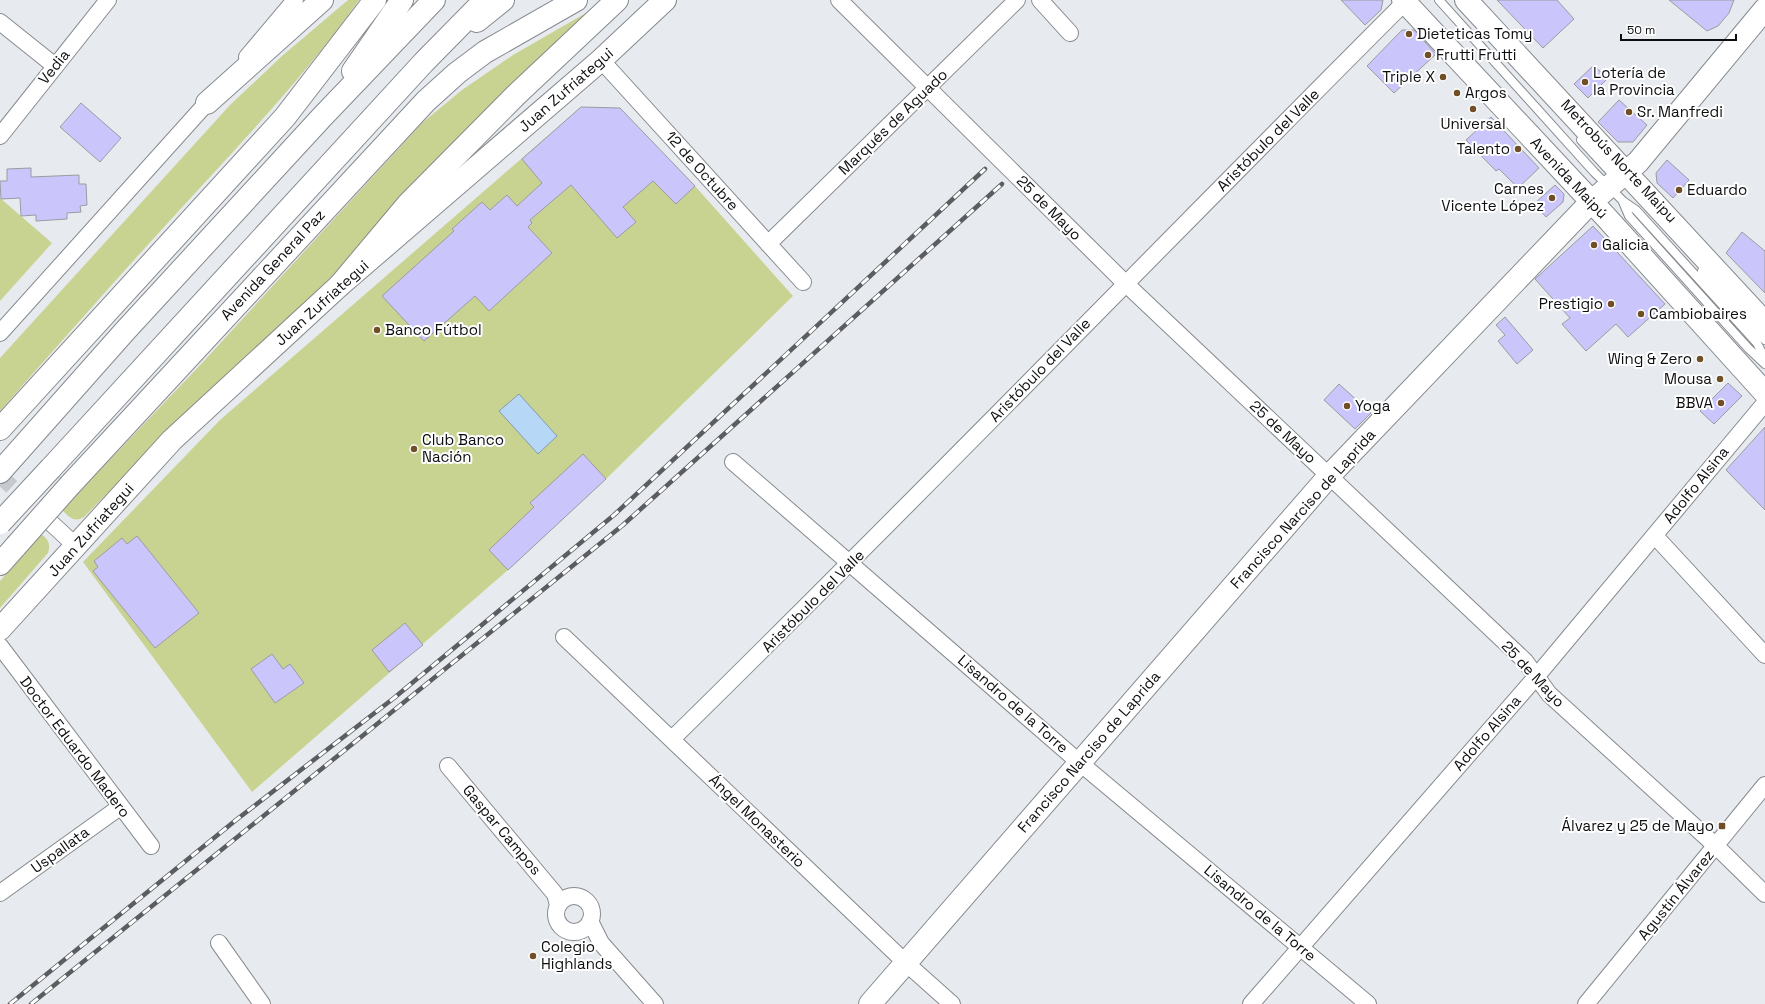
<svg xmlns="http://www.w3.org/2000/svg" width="1765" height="1004" font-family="'Space Grotesk',sans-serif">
	<rect width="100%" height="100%" fill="#e7ebf0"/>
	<path fill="#c9d391" d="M348,0h11c-58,82 -127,152 -194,226 -56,61 -110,123 -165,185v-53l230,-253 52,-49z
		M598,6l-288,292 -132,123 -94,96c-10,6 -15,0 -22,-7l141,-148 219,-239 40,-33 51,-35z
		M581,107l39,2 75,77 98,110 -187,183 -98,91 -256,222 -169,-230 137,-142z
		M0,198l52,45 -52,58z
		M40,533c8,6 11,10 8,20l-48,55v-27z"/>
	<path fill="#b6d7f6" stroke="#839ab1" d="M519,394l38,42 -19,18 -39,-43z"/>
	<path fill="#cac5fa" stroke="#9b9ba0" d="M1341,0h42l-2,10 -16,15z
		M1497,0h60l17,19 -31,29z
		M1669,0h65l-5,13 -11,13 -11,5z
		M1402,30h12l22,24 -42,39 -27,-27z
		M1594,65l13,14 -19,19 -14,-14z
		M1619,100l28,25 -14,17h-15l-20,-20z
		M81,103l40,35 -21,24 -40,-35z
		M581,107l39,1 75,78 -19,18 -23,-23 -30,26 13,15 -19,16 -46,-53 -41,35 2,3 -4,4 24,26 -63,58 -14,-15 -51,45 -42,-45 72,-65 -2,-2 30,-27 8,8 17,-15 10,11 25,-23 -20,-24z
		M1491,117l48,51 -21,20 -19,-19 -3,2 -30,-31z
		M1667,160l22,20 -16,18 -16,-15 -1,-10z
		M31,168v9l48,-2v9h7l1,21 -7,1 1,6 -14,1v6l-31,2v-6l-15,1 -1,-18 -19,1 -1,-18h7v-12z
		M1555,185l9,9 -1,8 -17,15 -12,-13z
		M1593,226l72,78 -37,33 -12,-13 -30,27 -24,-27 8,-6 -35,-39z
		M1742,232l23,19v42l-39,-40z
		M1505,317l28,33 -16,14 -19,-23 7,-6 -9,-10z
		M1728,383l14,13 -28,28 -14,-13z
		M1339,384l32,29 -16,16 -31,-29z
		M1765,427v83l-39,-40z
		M583,454l23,25 -98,91 -19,-20 45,-43 -4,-4z
		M137,536l62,77 -44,35 -62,-77 5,-4 -4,-6 28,-23 5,6z
		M405,623l18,22 -34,27 -17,-22z
		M272,654l11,15 7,-5 14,19 -29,20 -24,-34z"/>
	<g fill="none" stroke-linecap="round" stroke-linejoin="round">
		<path stroke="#c6cace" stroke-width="16" stroke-dasharray="16 8" stroke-linecap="butt" d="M0,476l50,46"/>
		<defs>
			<path id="lane" d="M1439,0l155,172 29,29 13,9 121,133 8,16
				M1581,140l36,39
				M1623,202l6,14 119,132 17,16
				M1702,271l63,69"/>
			<path id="street" d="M839,0l286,283 400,378 24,33 167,152 49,48
				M1040,0l30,33
				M0,22l55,44
				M247,57l48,-57
				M601,60l202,222
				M0,136l108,-136
				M768,244l249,-244
				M0,333l214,-238
				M733,462l347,301 288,241
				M50,522l26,24
				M1655,536l110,119
				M564,637l342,326 46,41
				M0,646l151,200
				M672,739c248,-243 489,-493 735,-739
				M448,766l107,128 3,11
				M0,893l120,-86
				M556 914a18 18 0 1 1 36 0a18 18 0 1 1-36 0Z
				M590,921l11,22 54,61
				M219,943l43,61
				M1251,1004l285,-327 229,-274
				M1586,1004l179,-219"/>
			<path id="secondary" d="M1403,0l202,216 160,177
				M1466,0l299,323
				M0,629l172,-189 168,-155 261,-225 64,-60
				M870,1004l459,-528 262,-274 47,-40 127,-153"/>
			<path id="highway" d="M477,21l26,-21
				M353,71l49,-71
				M207,103l115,-103
				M340,285l68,-81 108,-109 101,-95
				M0,429l285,-312 90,-117
				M51,468l373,-406 61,-62
				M0,472l125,-141 197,-214 112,-117
				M70,485l356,-384 31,-28 28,-21 91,-52
				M0,564l16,-18"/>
		</defs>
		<use href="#lane" stroke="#868a8e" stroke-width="10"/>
		<use href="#street" stroke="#868a8e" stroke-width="18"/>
		<use href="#secondary" stroke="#868a8e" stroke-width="24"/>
		<use href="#highway" stroke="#868a8e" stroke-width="24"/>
		<use href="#lane" stroke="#fff" stroke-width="8"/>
		<use href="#street" stroke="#fff" stroke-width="16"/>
		<use href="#secondary" stroke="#fff" stroke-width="22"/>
		<use href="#highway" stroke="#fff" stroke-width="22"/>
		<defs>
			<path id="rail" d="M10,1004l226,-184 158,-122 220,-183 371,-346
				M31,1004l592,-479 379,-341"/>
		</defs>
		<use href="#rail" stroke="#5b5d60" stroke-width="4.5"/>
		<use href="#rail" stroke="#fff" stroke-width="3" stroke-dasharray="9" stroke-linecap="butt"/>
		<defs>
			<path id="highway-bridge" d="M0,523l51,-55
				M16,546l54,-61"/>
		</defs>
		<use href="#highway-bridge" stroke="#868a8e" stroke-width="24" stroke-linecap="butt"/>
		<use href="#highway-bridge" stroke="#fff" stroke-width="22"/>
	</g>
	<g fill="#704f26" stroke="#fff" stroke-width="1.5">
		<circle cx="1409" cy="34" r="4"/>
		<circle cx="1428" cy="55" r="4"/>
		<circle cx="1443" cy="77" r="4"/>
		<circle cx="1585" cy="82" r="4"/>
		<circle cx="1457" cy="93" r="4"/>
		<circle cx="1473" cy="109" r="4"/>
		<circle cx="1629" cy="112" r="4"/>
		<circle cx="1518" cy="149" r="4"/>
		<circle cx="1679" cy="190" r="4"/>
		<circle cx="1552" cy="198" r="4"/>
		<circle cx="1594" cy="245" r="4"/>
		<circle cx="1611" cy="304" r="4"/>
		<circle cx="1641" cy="314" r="4"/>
		<circle cx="377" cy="330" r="4"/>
		<circle cx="1700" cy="359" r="4"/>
		<circle cx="1720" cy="379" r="4"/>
		<circle cx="1721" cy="403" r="4"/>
		<circle cx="1347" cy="406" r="4"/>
		<circle cx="414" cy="449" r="4"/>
		<rect x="1718" y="822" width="8" height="8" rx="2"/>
		<circle cx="533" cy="956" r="4"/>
	</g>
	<g text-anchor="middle" stroke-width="4" stroke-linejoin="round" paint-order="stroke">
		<g font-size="15" fill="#0c0d0f" stroke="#fff" text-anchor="start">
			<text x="1417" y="39">Dieteticas Tomy</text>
			<text x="1436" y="60">Frutti Frutti</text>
			<text x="1593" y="78">Lotería de<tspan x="1593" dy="17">la Provincia</tspan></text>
			<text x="1435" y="82" text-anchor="end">Triple X</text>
			<text x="1465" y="98">Argos</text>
			<text x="1637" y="117">Sr. Manfredi</text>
			<text x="1473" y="129" text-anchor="middle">Universal</text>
			<text x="1510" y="154" text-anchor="end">Talento</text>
			<text x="1544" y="194" text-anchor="end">Carnes<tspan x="1544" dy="17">Vicente López</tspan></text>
			<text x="1687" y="195">Eduardo</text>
			<text x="1602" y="250">Galicia</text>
			<text x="1603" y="309" text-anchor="end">Prestigio</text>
			<text x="1649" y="319">Cambiobaires</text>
			<text x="385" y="335">Banco Fútbol</text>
			<text x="1692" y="364" text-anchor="end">Wing &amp; Zero</text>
			<text x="1712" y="384" text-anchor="end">Mousa</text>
			<text x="1713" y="408" text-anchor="end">BBVA</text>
			<text x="1355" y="411">Yoga</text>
			<text x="422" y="445">Club Banco<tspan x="422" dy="17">Nación</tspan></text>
			<text x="1714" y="831" text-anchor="end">Álvarez y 25 de Mayo</text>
			<text x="541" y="952">Colegio<tspan x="541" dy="17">Highlands</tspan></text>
		</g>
		<g font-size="15" fill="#0c0d0f" stroke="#fff">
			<text transform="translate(54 67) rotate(-51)" y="5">Vedia</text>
			<text transform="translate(566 90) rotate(-41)" y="5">Juan Zufriategui</text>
			<text transform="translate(893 122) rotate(-44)" y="5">Marqués de Aguado</text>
			<text transform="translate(1268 140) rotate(-45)" y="5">Aristóbulo del Valle</text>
			<text transform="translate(1619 161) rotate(47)" y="5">Metrobús Norte Maipu</text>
			<text transform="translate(702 171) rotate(48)" y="5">12 de Octubre</text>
			<text transform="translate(1569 178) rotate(47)" y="5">Avenida Maipú</text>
			<text transform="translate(1049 208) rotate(45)" y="5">25 de Mayo</text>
			<text transform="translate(273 265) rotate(-47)" y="5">Avenida General Paz</text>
			<text transform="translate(322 303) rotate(-42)" y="5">Juan Zufriategui</text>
			<text transform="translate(1040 370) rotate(-46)" y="5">Aristóbulo del Valle</text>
			<text transform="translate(1283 432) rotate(43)" y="5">25 de Mayo</text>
			<text transform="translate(1696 485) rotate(-51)" y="5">Adolfo Alsina</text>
			<text transform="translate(1303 509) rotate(-48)" y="5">Francisco Narciso de Laprida</text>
			<text transform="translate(91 530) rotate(-48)" y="5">Juan Zufriategui</text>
			<text transform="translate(813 601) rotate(-45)" y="5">Aristóbulo del Valle</text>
			<text transform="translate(1533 674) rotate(47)" y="5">25 de Mayo</text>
			<text transform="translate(1013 704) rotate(41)" y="5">Lisandro de la Torre</text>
			<text transform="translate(1487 733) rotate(-49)" y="5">Adolfo Alsina</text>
			<text transform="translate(75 747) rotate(53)" y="5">Doctor Eduardo Madero</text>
			<text transform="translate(1089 752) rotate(-49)" y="5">Francisco Narciso de Laprida</text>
			<text transform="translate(757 821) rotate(44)" y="5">Ángel Monasterio</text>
			<text transform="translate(502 830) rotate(50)" y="5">Gaspar Campos</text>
			<text transform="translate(60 850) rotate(-36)" y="5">Uspallata</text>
			<text transform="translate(1676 895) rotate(-51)" y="5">Agustín Álvarez</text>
			<text transform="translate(1260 913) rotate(40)" y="5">Lisandro de la Torre</text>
		</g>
	</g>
	<path d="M1621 34v6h115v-6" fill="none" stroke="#0c0d0f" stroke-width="2"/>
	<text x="1627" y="34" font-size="12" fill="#0c0d0f" stroke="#ffffff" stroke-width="3" paint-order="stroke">50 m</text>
</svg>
